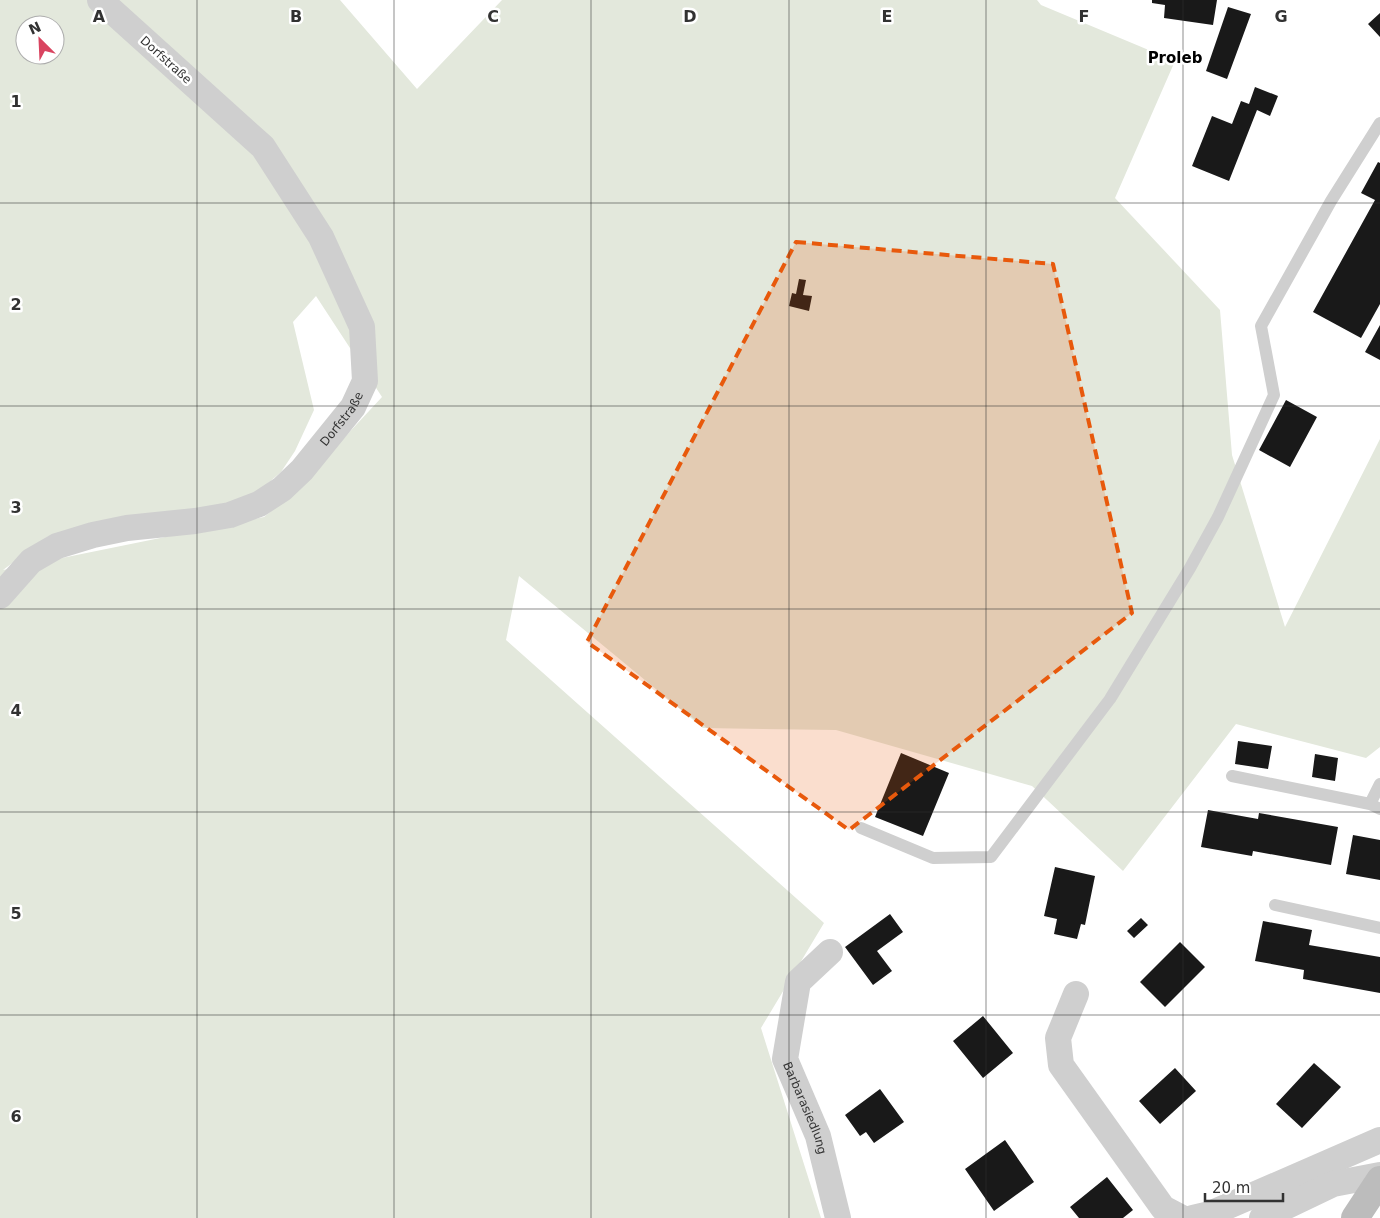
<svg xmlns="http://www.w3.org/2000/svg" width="1380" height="1218" font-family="'DejaVu Sans',sans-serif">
	<rect width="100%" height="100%" fill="#fff"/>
	<path fill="#e3e8dc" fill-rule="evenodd" d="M0,0h340l77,89 85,-89h535l4,5 134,56 -60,137 105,112 12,145 53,172 95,-188v308l-14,11 -130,-34 -113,147 -91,-85 -196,-56 -133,-2 -184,-152 -13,64 318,283 -63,105 60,190h-821zM25,25h30v30h-30zM316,296l66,101 -90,97 -28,23 -261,53 44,-33 187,-33 26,-14 21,-18 14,-21 19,-41 -21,-88z"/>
	<path fill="#191919" d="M1152,0h65l-4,25 -49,-7 1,-13 -13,-2z
		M1228,7l23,7 -24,65 -21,-8z
		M1380,13v24l-12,-13z
		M1255,87l23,9 -8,20 -13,-6 -28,71 -37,-15 20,-50 20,8 9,-23 8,3z
		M1378,162l2,1v141l-19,34 -48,-26 62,-112 -14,-7z
		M799,279l7,1 -3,15 9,1 -3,15 -20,-5 3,-13 4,1z
		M1380,325v35l-15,-8z
		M1286,400l31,17 -27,50 -31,-17z
		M1238,741l34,5 -4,23 -33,-5z
		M901,753l48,20 -26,63 -48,-19z
		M1315,754l23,4 -3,23 -23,-4z
		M1208,810l50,9 1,-6 79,14 -7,38 -78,-14 -1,5 -51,-9z
		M1353,835l27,5v40l-34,-6z
		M1055,867l40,9 -10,49 -4,-1 -4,15 -23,-5 3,-15 -13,-3z
		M890,914l13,18 -26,19 15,20 -19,14 -28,-38z
		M1141,918l7,7 -14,13 -7,-7z
		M1263,921l49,9 -3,15 71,12v36l-77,-14 1,-9 -49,-9z
		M1180,942l25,25 -40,40 -25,-25z
		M983,1016l30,37 -30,25 -30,-37z
		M1314,1063l27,24 -39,41 -26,-24z
		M1175,1068l21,23 -36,33 -21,-23z
		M880,1089l24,33 -30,21 -8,-11 -6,4 -15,-21z
		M1005,1140l29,42 -40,29 -29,-42z
		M1107,1177l26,33 -10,8h-44l-9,-11z"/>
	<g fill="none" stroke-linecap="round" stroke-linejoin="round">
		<path stroke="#cfcfcf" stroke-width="12" d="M1232,776l138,28 10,5
			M1370,804l10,-20
			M861,828l72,30 58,-1 119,-158 80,-131 28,-51 56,-122 -13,-69 70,-125 49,-78
			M1275,905l105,23"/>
		<g stroke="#cfcfcf" stroke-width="26">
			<path id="s1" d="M0,596l31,-35 26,-15 36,-11 34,-7 68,-7 35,-6 29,-11 23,-15 20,-19 51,-63 12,-26 -3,-54 -41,-90 -58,-90 -163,-147"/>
			<path id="s2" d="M830,952l-32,30 -13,77 33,77 20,82"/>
			<path d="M1076,994l-18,44 3,27 102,143 19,10"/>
			<path d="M1193,1218l17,-4 170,-74"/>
			<path d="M1262,1218l71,-34 47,-9"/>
		</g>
		<path stroke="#bcbcbc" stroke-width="28" d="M1355,1218l25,-38"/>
	</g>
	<path fill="#e8590c" fill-opacity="0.2" stroke="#e8590c" stroke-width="4" stroke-dasharray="10 6" stroke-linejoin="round" d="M796,242l257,22 79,349 -283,217 -262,-188z"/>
	<path fill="none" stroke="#323232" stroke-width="1" stroke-opacity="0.55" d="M197,0v1218M394,0v1218M591,0v1218M789,0v1218M986,0v1218M1183,0v1218M0,203h1380M0,406h1380M0,609h1380M0,812h1380M0,1015h1380"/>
	<g text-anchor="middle" stroke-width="5" stroke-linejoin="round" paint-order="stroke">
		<g font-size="12" fill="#323232" stroke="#fff">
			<text transform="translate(166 60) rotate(42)" y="4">Dorfstraße</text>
			<text dy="4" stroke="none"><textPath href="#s1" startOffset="404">Dorfstraße</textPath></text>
			<text dy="4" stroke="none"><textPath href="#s2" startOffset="175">Barbarasiedlung</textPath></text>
		</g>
		<g font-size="15" font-weight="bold" fill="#000" stroke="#fff">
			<text x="1175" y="63">Proleb</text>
		</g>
	</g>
	<g font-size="16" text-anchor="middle" font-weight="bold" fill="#323232" stroke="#fff" stroke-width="5" stroke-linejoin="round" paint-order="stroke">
		<text x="99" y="22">A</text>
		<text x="296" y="22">B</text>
		<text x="493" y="22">C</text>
		<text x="690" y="22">D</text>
		<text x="887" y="22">E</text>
		<text x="1084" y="22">F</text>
		<text x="1281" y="22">G</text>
		<text x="16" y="107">1</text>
		<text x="16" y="310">2</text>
		<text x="16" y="513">3</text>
		<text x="16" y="716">4</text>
		<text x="16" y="919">5</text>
		<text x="16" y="1122">6</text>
	</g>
	<g transform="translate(40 40) rotate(336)"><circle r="24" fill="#ffffff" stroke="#adadad"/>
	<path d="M0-4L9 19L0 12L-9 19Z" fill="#d94460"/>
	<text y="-8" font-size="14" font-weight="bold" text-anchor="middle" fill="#323232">N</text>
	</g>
	<path d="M1205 1193v8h78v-8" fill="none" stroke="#323232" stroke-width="2.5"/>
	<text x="1212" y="1193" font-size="15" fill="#323232" stroke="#ffffff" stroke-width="4" paint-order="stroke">20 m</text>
</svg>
